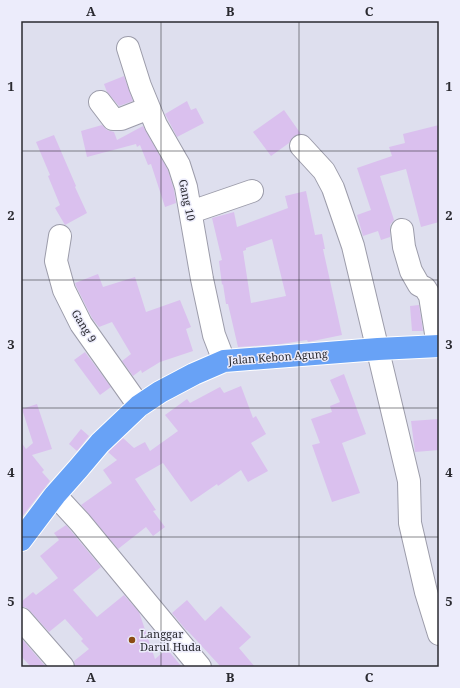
<svg xmlns="http://www.w3.org/2000/svg" width="460" height="688" font-family="'Noto Serif',serif">
	<rect width="100%" height="100%" fill="#dedfee"/>
	<path fill="#dac0ee" fill-rule="evenodd" d="M124,76l9,25 -14,5 -12,-14 -3,-8z
		M187,101l4,9 5,-2 8,15 -27,14 -12,-23z
		M284,110l17,24 -8,3 -4,6 -18,13 -18,-24z
		M102,125l5,5 7,2 3,8 26,-14 25,44 6,20 2,13 -11,4 -14,-43 -3,1 -8,-20 -3,2 -1,-3 -49,13 -6,-26z
		M439,125v97l-18,5 -15,-58 -26,7 14,44 -4,5v12l-9,3 -3,-9 -15,5 -6,-21 14,-5 -14,-42 35,-12 -3,-9 16,-4 -2,-9z
		M54,135l22,51 -1,1 12,26 -22,12 -10,-17 5,-3 -12,-29 2,-1 -14,-33z
		M306,191l9,44 7,-1 3,15h-2l19,86 -34,7 -1,-2 -26,4 -43,3 -10,-43h-2l-3,-20 -1,1 -3,-24 3,-1 -10,-42 22,-6 3,15 51,-19 -3,-12zM272,239l14,57 -35,7 -8,-52 3,-1v-2z
		M98,274l5,13 32,-10 11,35 34,-12 11,27 -5,2 7,22 -33,11 -18,11 -1,-3 -8,6 -11,-15 9,-7 -19,-32 -13,5 -7,-9 -16,-32 -1,-3z
		M419,305l4,26h-11l-2,-25z
		M85,352l26,35 -11,8 -26,-35z
		M344,374l22,60 -24,9 18,50 -28,9 -20,-57 8,-2 -9,-24 21,-7 -2,-6 10,-4 -10,-22z
		M241,386l12,32 3,-2 10,18 -15,9 17,28 -20,11 -7,-12 -23,16 -1,-2 -26,18 -28,-39 -28,16 21,31 -3,1 12,16 -12,9 -7,-9 -28,22 -37,-44 31,-22 -9,-13 14,-10 -9,-8 15,-14 11,10 11,-6 5,9 28,-20 -13,-16 22,-16 3,4 30,-16 4,6z
		M37,404l15,45 -20,6 12,15 -2,2 8,9 -29,37v-76l5,7 7,-6 -11,-34z
		M439,419v31l-24,2 -4,-31z
		M81,429l8,7 -12,15 -8,-7z
		M66,525l35,42 -28,23 24,27 27,-22 15,17 16,47 12,-10 15,18h-107l-1,-6 15,-12 -8,-8 2,-2 -18,-20 -16,13 -19,-21 -5,-4h-4v-5l12,-10 3,3 22,-17 -18,-22 19,-16 -5,-7z
		M187,600l18,21 16,-15 30,31 -12,11 16,19h-34l-34,-37h-1l-14,-17z
		M21,638l25,29h-15l-10,-11z"/>
	<g fill="none" stroke-linecap="round" stroke-linejoin="round">
		<defs>
			<path id="minor" d="M128,48l12,38 16,39 23,40 7,22 16,92 12,56 10,26
				M100,102l13,17h8l28,-11
				M301,146l23,25 9,17 20,58 56,235 1,42 16,69 13,42
				M191,212l61,-21
				M402,230l2,17 7,24 8,14 6,3 5,8 8,50
				M60,236l-4,25 8,29 17,34 58,82
				M55,495l25,27 120,145
				M21,619l42,48"/>
			<path id="highway" d="M21,540l34,-45 23,-26 22,-26 39,-37 21,-14 34,-18 30,-13 154,-12 61,-3"/>
		</defs>
		<use href="#minor" stroke="#9c9caa" stroke-width="24"/>
		<use href="#highway" stroke="#fff" stroke-width="24"/>
		<use href="#minor" stroke="#fff" stroke-width="22"/>
		<use href="#highway" stroke="#68a2f6" stroke-width="22"/>
	</g>
	<path fill="none" stroke="#2a2a30" stroke-width="1" stroke-opacity="0.55" d="M161,21v646M299,21v646M21,151h418M21,280h418M21,408h418M21,537h418"/>
	<circle fill="#8c4c14" stroke="#ececfb" stroke-width="1.5" cx="132" cy="640" r="4"/>
	<g text-anchor="middle" stroke-width="3" stroke-linejoin="round" paint-order="stroke">
		<g font-size="11" fill="#2a2a30" stroke="#ececfb">
			<text transform="translate(187 200) rotate(78)" y="4">Gang 10</text>
			<text transform="translate(84 326) rotate(58)" y="4">Gang 9</text>
			<text transform="translate(278 357) rotate(-4)" y="4">Jalan Kebon Agung</text>
		</g>
		<g font-size="11" fill="#2a2a30" stroke="#ececfb" text-anchor="start">
			<text x="140" y="638">Langgar<tspan x="140" dy="13">Darul Huda</tspan></text>
		</g>
	</g>
	<rect width="460" height="688" fill="none" stroke="#ececfb" stroke-width="44"/>
	<rect x="22" y="22" width="416" height="644" fill="none" stroke="#2a2a30" stroke-width="1.5"/>
	<g font-size="13" text-anchor="middle" font-weight="bold" fill="#2a2a30">
		<text x="91" y="16">A</text>
		<text x="230" y="16">B</text>
		<text x="369" y="16">C</text>
		<text x="11" y="91">1</text>
		<text x="449" y="91">1</text>
		<text x="11" y="220">2</text>
		<text x="449" y="220">2</text>
		<text x="11" y="349">3</text>
		<text x="449" y="349">3</text>
		<text x="11" y="477">4</text>
		<text x="449" y="477">4</text>
		<text x="11" y="606">5</text>
		<text x="449" y="606">5</text>
		<text x="91" y="682">A</text>
		<text x="230" y="682">B</text>
		<text x="369" y="682">C</text>
	</g>
</svg>
